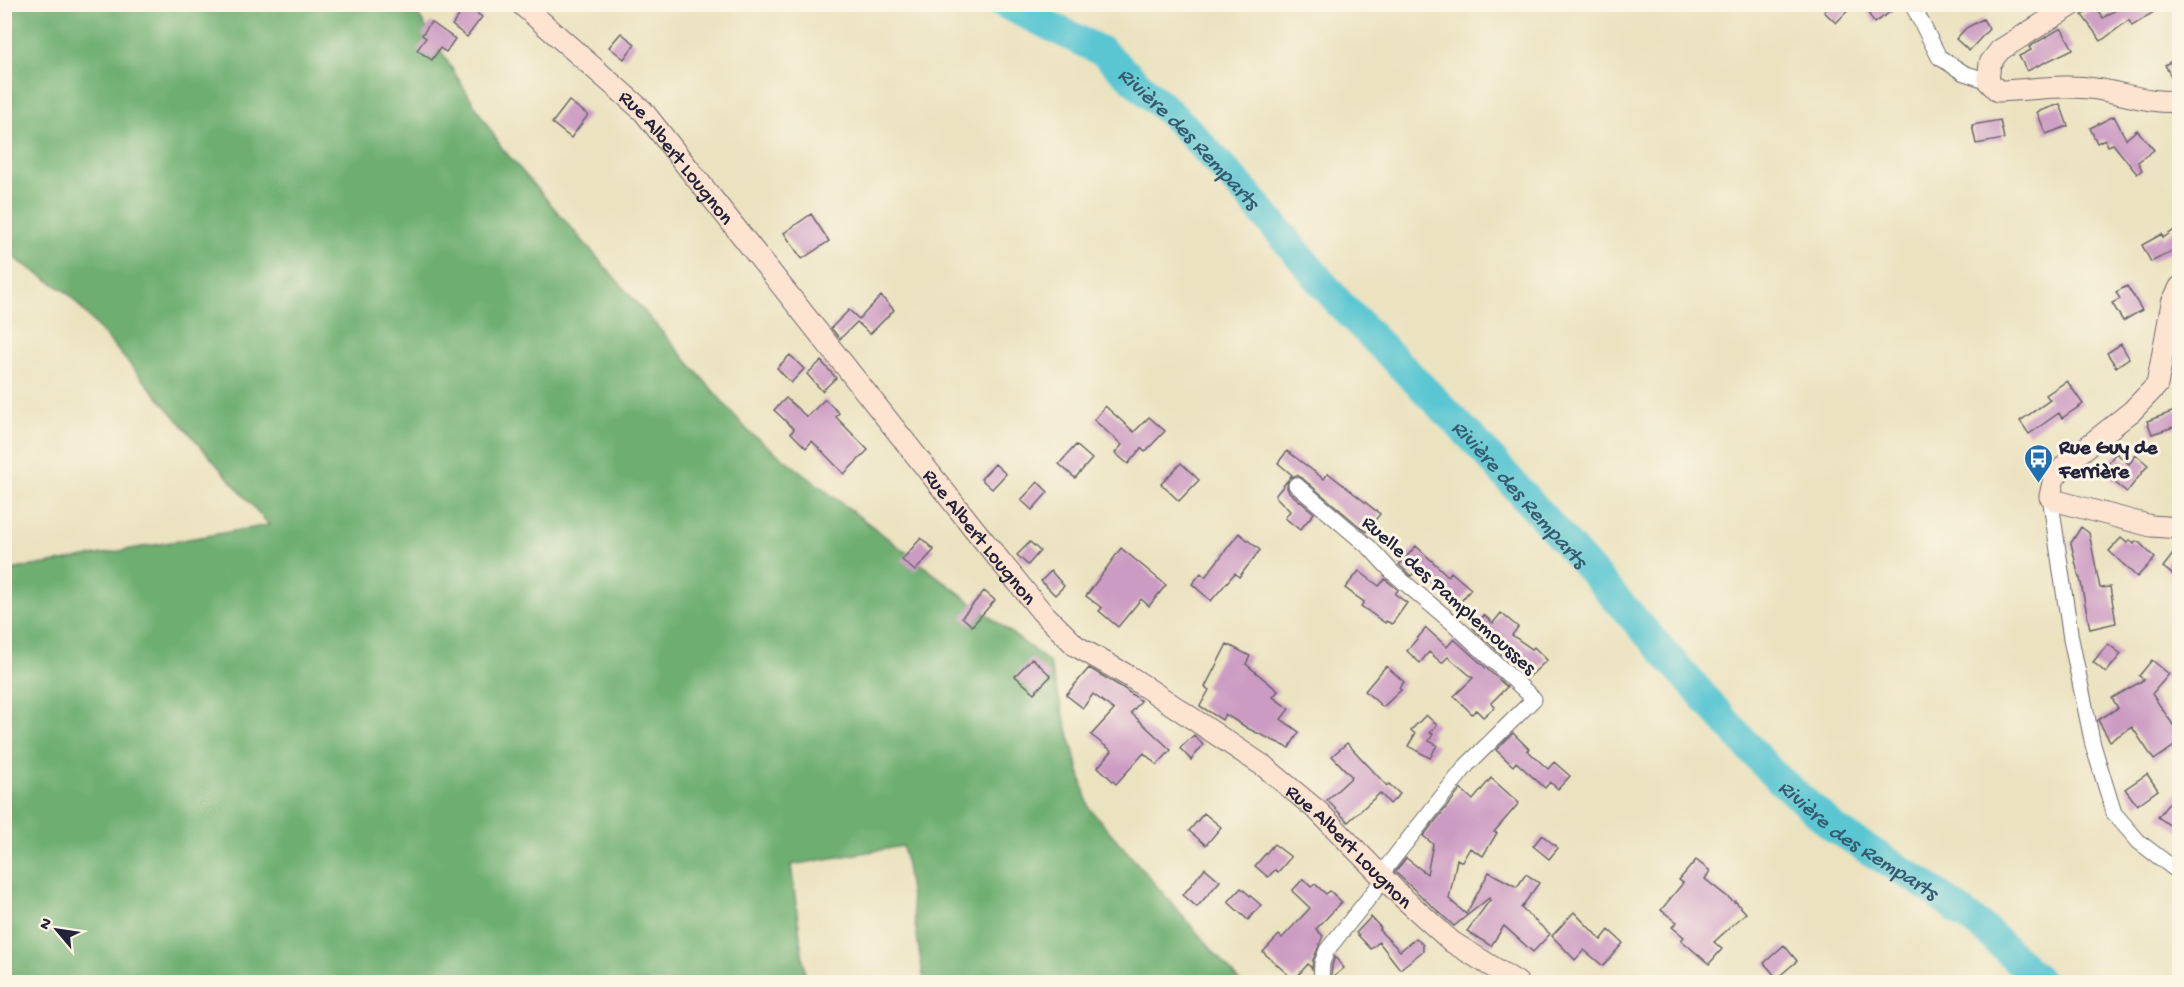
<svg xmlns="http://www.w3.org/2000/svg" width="2184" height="987" font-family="'Gochi Hand',sans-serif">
	<rect width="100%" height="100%" fill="#fcf5e5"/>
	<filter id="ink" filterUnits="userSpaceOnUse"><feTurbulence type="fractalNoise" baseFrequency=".0167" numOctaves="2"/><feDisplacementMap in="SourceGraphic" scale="12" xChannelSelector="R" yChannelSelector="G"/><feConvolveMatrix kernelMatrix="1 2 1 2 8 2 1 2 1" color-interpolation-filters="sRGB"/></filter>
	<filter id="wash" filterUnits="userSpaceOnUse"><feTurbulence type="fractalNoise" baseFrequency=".008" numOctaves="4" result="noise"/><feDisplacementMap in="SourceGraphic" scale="24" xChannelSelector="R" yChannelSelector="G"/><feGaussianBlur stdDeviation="1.35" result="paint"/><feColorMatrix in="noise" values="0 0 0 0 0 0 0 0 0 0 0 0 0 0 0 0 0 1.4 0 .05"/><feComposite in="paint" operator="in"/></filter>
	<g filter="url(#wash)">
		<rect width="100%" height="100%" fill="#ebe2c0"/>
		<path fill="#6eaf71" stroke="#486856" stroke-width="1.5" d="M5,4l407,1 89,142 248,285 300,230 40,146 151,174h-316l-21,-136 -112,19 15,117h-801v-411l264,-46 -201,-232 -63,-41z"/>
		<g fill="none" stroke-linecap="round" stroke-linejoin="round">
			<path stroke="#5ac6d2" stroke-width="30" id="s1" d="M1005,4l98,48 80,73 66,71 90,107 137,139 295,330 66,58 88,55 63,47 52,50"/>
		</g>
		<g id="blocks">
			<path fill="#cc9bc3" d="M1831,4h23l-18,19 -12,-11z
				M1863,4h39l-28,19z
				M2125,4h41l-34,22 -3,-6 -28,21 -19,-26 13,-9 8,12z
				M466,6l16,11 -15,20 -15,-12z
				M1983,19l6,10 -20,22 -13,-12 10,-11z
				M431,22l24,17 -9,13 -6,-4 -8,12 -15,-10 9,-12 -4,-3z
				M2061,28l12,21 -46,22 -8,-15 12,-6 -2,-3z
				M621,33l14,11 -11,15 -15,-12z
				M2180,56v32h-3l-12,-23z
				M569,101l19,14 -17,23 -19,-15z
				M2060,104l8,22 -22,8 -9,-22z
				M2114,116l12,23 11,-9 17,20 -16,12 4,8 -5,4 -24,-30 -5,2 -3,-7 -8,4 -7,-15z
				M2000,120l4,19 -28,5 -4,-19z
				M811,214l18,27 -27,18 -18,-26z
				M2180,226v21l-29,15 -9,-17 20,-11 1,4z
				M2127,286l15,24 -19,11 -11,-18 8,-4 -4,-7z
				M881,296l13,14 -24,24 -13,-12 -17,17 -9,-11 18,-18 10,9z
				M2121,344l8,14 -13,9 -9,-14z
				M790,355l14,14 -13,14 -14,-15z
				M821,361l15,17 -14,13 -15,-17z
				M2067,381l16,23 -21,14 -3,-5 -30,21 -9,-13 30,-21 -4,-5z
				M786,398l21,19 18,-18 14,14 -3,4 32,33 -24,24 -32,-33 -6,7 -15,-15 3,-4 -20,-19z
				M1105,406l29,26 15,-15 16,14 -20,21 -4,-4 -13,16 -13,-11 7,-8 -28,-25z
				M2180,409v16l-28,9 -5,-13z
				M1076,445l16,14 -17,19 -16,-14z
				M1287,451l37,28 4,-6 52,41 -14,18 -64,-54 -5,-3 -8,3 3,-3 -14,-12z
				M2116,453l13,11 7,-9 12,10 -21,27 -26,-20z
				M1181,463l18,17 -20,21 -18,-17z
				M995,464l11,10 -14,15 -11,-10z
				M1288,480l-1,8 2,4 25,21 -14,17 -15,-12 5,-7 -15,-15z
				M1038,482l10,10 -16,18 -11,-10z
				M2081,527l8,6 11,55 10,-1 6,36 -26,6 -10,-51h-1l-8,-35z
				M1239,533l21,17 -21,27 -4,-4 -24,28 -19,-17 9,-11 4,4z
				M921,538l13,12 -19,21 -13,-11z
				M2121,538l6,5 3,-3 4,4 2,-3 4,2 15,15 -18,19 -28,-26z
				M1030,542l10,9 -12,14 -11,-10z
				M2180,545v35l-17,-13z
				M1416,546l32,30 3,-4 20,17 -13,16 -41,-35 -6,6 -12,-11z
				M1121,548l45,37 -17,21 -8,-7 -23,28 -19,-16 3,-3 -16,-12z
				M1051,571l13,15 -9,9 -14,-14z
				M1359,571l20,15 6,-7 13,11 -3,4 12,9 -15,21 -6,-3 -1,2 -24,-17 3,-4 -19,-14z
				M984,591l11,9 -23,26 -10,-9z
				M1501,613l17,14 -6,8 20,14 2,-2 13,13 -20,19 -54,-51 11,-13 9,8z
				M1426,628l21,19 7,-8 53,48 -16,16 4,4 -12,10 -7,-7 -4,4 -18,-18 19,-18 -25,-21 -6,6 -13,-11 -9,11 -13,-12z
				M1227,644l23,12 -4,8 32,27 -5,6 16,12 -8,10 18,13 -10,16 -40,-19 -24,-15 -3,6 -22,-14 9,-16 -4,-3z
				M2108,644l13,10 -15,19 -13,-11z
				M1032,658l19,18 -17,17 -19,-17z
				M2152,660l17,14 -17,20 28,41v7l-26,18 -22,-33 -22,14 -12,-21 20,-12 -6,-10 32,-18 -5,-4z
				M1386,666l18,16 -5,6 2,2 -18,17 -18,-16z
				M1089,668l34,20 18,13 -10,12 40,37 -14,15 -13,-12 -28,31 -18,-17 14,-16 -21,-16 23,-25 -21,-16 -10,14 -17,-13z
				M1426,715l11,10 -7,8 3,1 -4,7 8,4 -7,13 -22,-12 7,-12 -4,-4z
				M1513,733l16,16 -2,1 21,19 6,-7 16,14 -12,13 -8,-7 -5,6 -29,-26 -3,4 -17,-16z
				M1194,735l9,10 -12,15 -11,-12z
				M1347,743l40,43 2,-2 11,10 -10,10 -10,-11 -32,29 -21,-22 25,-23 -20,-21z
				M2147,774l11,16 -21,15 -12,-16z
				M1491,778l28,25 -25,29 3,1 -14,23 -13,-8 -8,14 -5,-3 -8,40 17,15 23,-42 28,15 9,-13 13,9 -18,25 29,26 -17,18 -29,-26 -13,20 -24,-15 23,-31 -1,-2 -35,28 -59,-54 11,-14 21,16 6,-30 -10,-8 38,-47 12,11z
				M2180,789v43l-22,-15z
				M1204,813l17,14 -15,18 -17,-14z
				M1542,835l16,13 -9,11 -16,-13z
				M1274,844l17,13 -13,15 -3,-2 -7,7 -13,-11z
				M1696,860l14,11 -5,8 29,23 1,-1 11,12 -32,29 8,7 -13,15 -28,-24 3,-3 -12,-10 5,-5 -16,-12 22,-27 -4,-3z
				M1205,868l15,13 -23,26 -14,-12z
				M1303,879l8,8 4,-3 11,10 4,-3 12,11 -26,27 7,7 -10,24 -1,9 -4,-5 -14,16 -31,-28 16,-17 3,3 28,-30 -18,-17z
				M1241,888l20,17 -13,15 -20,-18z
				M1574,912l27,28 8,-10 14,13 -20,23 -19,-16 -9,10 -23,-24z
				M1371,917l10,11 -2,2 21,21 16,-13 7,7v6l-23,18 -21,-27 -8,7 -15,-16z
				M1784,945l13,16 -20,17 -13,-15z
				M1335,957l9,11 -13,11 1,-14z"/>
		</g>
	</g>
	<g filter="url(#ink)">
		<use href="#blocks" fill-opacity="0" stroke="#68656a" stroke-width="1.5"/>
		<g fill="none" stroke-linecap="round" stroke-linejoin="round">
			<defs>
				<path id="street" d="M1912,4l27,53 25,16 24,8
					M1296,485l74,63 23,25 61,51 80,75 -67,66 -86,109
					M2050,496l21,143 22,106 21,68 25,29 41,31
					M1321,982l1,-19 5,-13 50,-62 10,-8"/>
				<g id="secondary">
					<path id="s2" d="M521,4l122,107 332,419 66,81 35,35 56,32 133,89 54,45 82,84 51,46 65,40"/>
					<path d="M2074,4l-74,46 -10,13 -2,18 10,10c32,-1 66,-7 98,-2 27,4 56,15 84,12"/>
					<path d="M2180,287l-8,16 -15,82 -25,26 -64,51 -14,16 -4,18 7,5 94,25 29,2"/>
				</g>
			</defs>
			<use href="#street" stroke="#68656a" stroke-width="17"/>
			<use href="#secondary" stroke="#68656a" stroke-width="23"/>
			<use href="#street" stroke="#fff" stroke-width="15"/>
			<use href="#secondary" stroke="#fde4d0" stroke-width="21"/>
		</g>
	</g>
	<defs>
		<symbol id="bus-pin" viewBox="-11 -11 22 30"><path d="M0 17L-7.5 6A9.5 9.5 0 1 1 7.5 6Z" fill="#1f6fb2" stroke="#fcf5e5"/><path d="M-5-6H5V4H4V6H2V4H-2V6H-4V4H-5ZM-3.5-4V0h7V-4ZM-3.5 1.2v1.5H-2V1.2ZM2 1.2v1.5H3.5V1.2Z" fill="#fff"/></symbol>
	</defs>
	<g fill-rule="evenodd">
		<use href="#bus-pin" x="2022" y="442" width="33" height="45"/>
	</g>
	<g text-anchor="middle" stroke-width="6" stroke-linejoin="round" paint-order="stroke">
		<g font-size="21" fill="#22223b" stroke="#fcf5e5">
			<text dy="7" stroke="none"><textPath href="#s2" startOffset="219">Rue Albert Lougnon</textPath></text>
			<text dy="7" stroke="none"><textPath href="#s2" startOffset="705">Rue Albert Lougnon</textPath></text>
			<text transform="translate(1450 594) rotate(42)" y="7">Ruelle des Pamplemousses</text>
			<text dy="7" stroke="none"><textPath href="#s2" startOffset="1191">Rue Albert Lougnon</textPath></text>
		</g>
		<g font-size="21" font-weight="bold" fill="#22223b" stroke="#fcf5e5" text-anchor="start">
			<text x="2059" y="453">Rue Guy de<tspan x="2059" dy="24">Ferrière</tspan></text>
		</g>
		<g font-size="22" font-style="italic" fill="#365b70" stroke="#fcf5e5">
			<text dy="8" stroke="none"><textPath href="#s1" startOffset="231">Rivière des Remparts</textPath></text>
			<text dy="8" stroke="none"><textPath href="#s1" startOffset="717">Rivière des Remparts</textPath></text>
			<text dy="8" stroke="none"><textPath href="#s1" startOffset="1203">Rivière des Remparts</textPath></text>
		</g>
	</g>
	<rect width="2184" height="987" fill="none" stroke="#fcf5e5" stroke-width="24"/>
	<g transform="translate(57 930) rotate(299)" stroke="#fcf5e5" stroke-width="4.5" paint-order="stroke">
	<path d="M0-4.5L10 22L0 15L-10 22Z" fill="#22223b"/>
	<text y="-9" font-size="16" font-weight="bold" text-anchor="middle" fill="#22223b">N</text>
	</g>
</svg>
